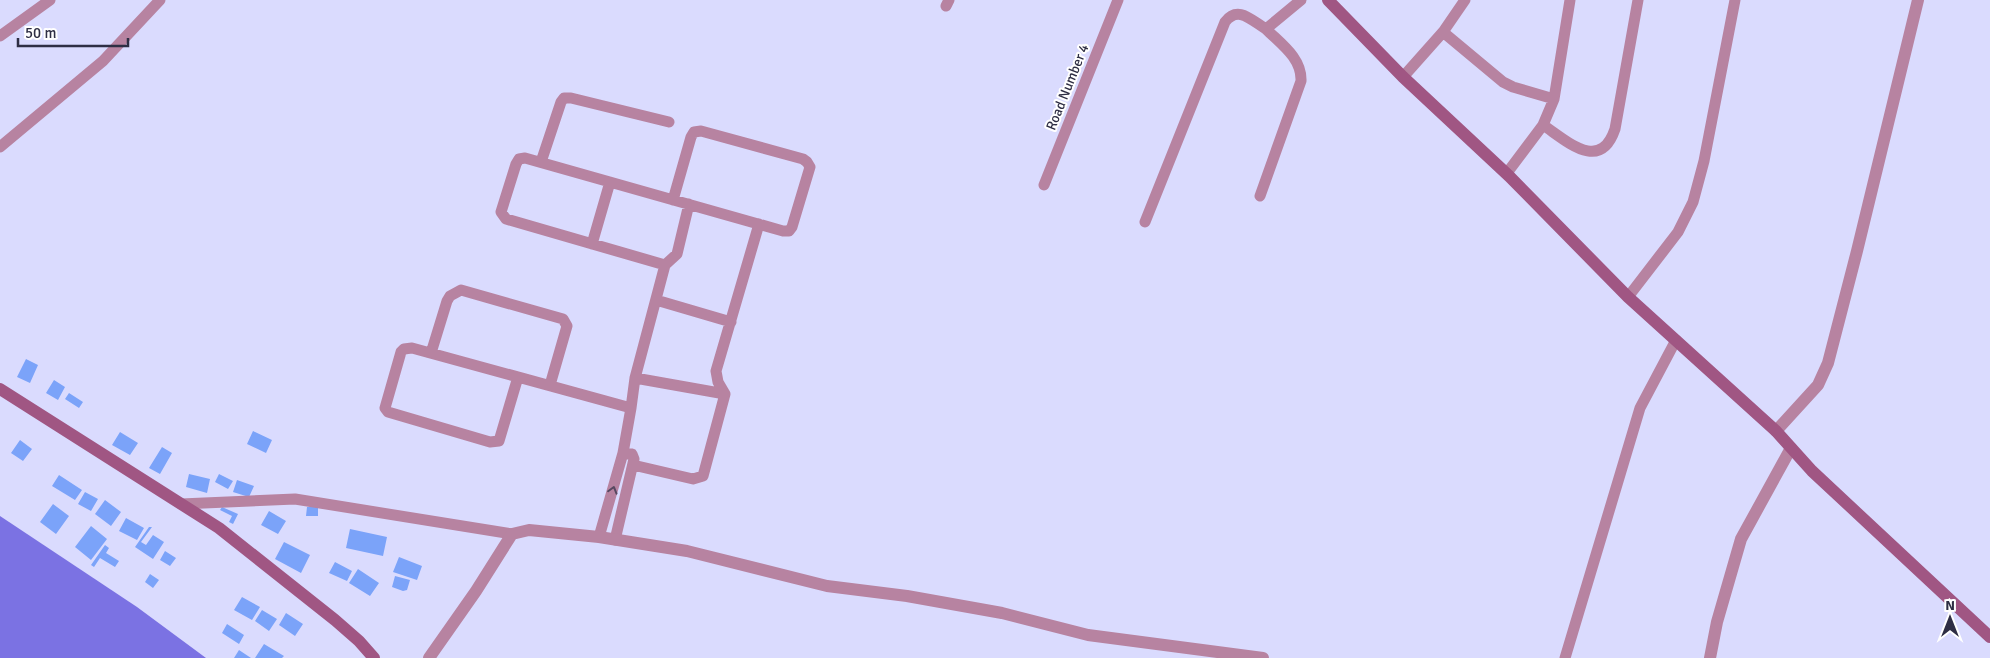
<svg xmlns="http://www.w3.org/2000/svg" width="1990" height="658" font-family="Signika,sans-serif">
	<rect width="100%" height="100%" fill="#dadbfe"/>
	<path fill="#7b72e3" d="M0,516l137,91 69,51h-206z"/>
	<path fill="#7ba3f9" d="M26,359l12,6 -8,18 -13,-6z
		M54,380l11,7 -7,13 -12,-7z
		M69,393l14,9 -4,6 -14,-9z
		M253,431l19,9 -6,13 -19,-9z
		M120,432l18,11 -8,12 -18,-10z
		M20,440l12,9 -9,12 -12,-8z
		M162,447l10,6 -12,21 -11,-6z
		M189,474l21,5 -3,14 -21,-6z
		M219,474l14,7 -5,8 -13,-7z
		M59,475l23,15 -7,10 -23,-14z
		M237,480l17,6 -5,11 -16,-5z
		M85,492l13,7 -7,12 -13,-7z
		M105,500l16,12 -10,14 -16,-12z
		M53,504l16,12 -13,18 -16,-12z
		M222,507l16,7 -5,10 -4,-2 3,-6 -12,-6z
		M307,507h11v9h-12z
		M269,511l17,10 -8,13 -17,-9z
		M126,518l18,10 -7,12 -18,-9z
		M91,526l16,13 -16,21 -16,-13z
		M149,527h3l-11,15 5,3 7,-10 11,7 -11,17 -18,-12z
		M350,529l37,8 -4,19 -37,-8z
		M284,542l26,13 -9,18 -26,-14z
		M105,545l4,3 -3,5 13,8 -4,6 -15,-9 -6,9 -3,-2z
		M165,551l11,7 -6,8 -10,-6z
		M399,557l23,9 -5,14 -24,-8z
		M335,562l17,9 -5,10 -18,-8z
		M358,569l21,14 -9,13 -21,-13z
		M150,574l9,6 -6,8 -8,-6z
		M395,576l15,4 -3,10 -4,1 -11,-4z
		M242,597l18,10 -8,13 -18,-10z
		M262,610l15,9 -8,12 -14,-10z
		M286,613l17,11 -8,12 -16,-11z
		M227,624l17,11 -5,9 -17,-11z
		M264,644l20,12 -2,2h-27z
		M239,650l12,8h-17z"/>
	<g fill="none" stroke-linecap="round" stroke-linejoin="round">
		<path stroke="#b783a1" stroke-width="11" d="M946,6l3,-6
			M1443,32l60,50 10,5 41,12
			M0,36l50,-36
			M1403,77l40,-45 22,-32
			M1543,125c24,16 57,48 72,4l23,-129
			M0,147l103,-86 57,-61
			M541,162l20,-60 3,-4h7l98,24
			M1507,173l36,-48 11,-26 16,-99
			M1044,185l74,-185
			M1260,196l41,-115c1,-23 -20,-37 -35,-52
			M1145,222l80,-200c13,-17 26,-2 41,7l35,-29
			M592,244l18,-62
			M665,265l-159,-46 -5,-7 15,-48 3,-5 6,-1 258,73h6l3,-4 18,-60 -3,-5 -4,-3 -102,-28 -7,1 -3,5 -18,63
			M1628,297l50,-65 15,-30 11,-41 31,-161
			M656,300l75,22
			M431,353l16,-52 3,-5 11,-6 102,29 4,7 -17,59
			M518,377l-19,64 -9,1 -102,-30 -3,-4 16,-56 3,-3 8,-1 219,60
			M635,378l90,16
			M623,453l8,-45 4,-30 30,-113 12,-11 12,-50
			M633,465l60,14 10,-3 22,-82 -7,-12 -2,-11 43,-147
			M181,504l114,-5 217,35
			M599,537l24,-84 9,1 2,5 -19,81
			M1565,658l75,-250 36,-68"/>
		<path stroke="#b783a1" stroke-width="12" d="M1776,431l42,-46 10,-22 29,-112 61,-251
			M429,658l47,-67 36,-57 17,-4 70,7 88,14 140,35 80,10 95,17 86,22 175,23
			M1710,658l7,-36 24,-83 50,-91"/>
		<path stroke="#a05683" stroke-width="12" d="M1328,0l75,77 106,99 119,121 148,134 36,40 178,166
			M0,389l219,139 116,92 24,21 15,17"/>
	</g>
	<defs><path id="oneway-chevron" d="M-2-3.5L2.5 0L-2 3.5" fill="none" stroke-width="1.6" stroke-linecap="round" stroke-linejoin="round" transform="scale(1.25)"/></defs>
	<use stroke="#574860" href="#oneway-chevron" transform="translate(613 490) rotate(-74)"/>
	<g text-anchor="middle" stroke-width="4" stroke-linejoin="round" paint-order="stroke">
		<g font-size="14" fill="#2e2e44" stroke="#fff">
			<text transform="translate(1067 87) rotate(-68)" y="5">Road Number 4</text>
		</g>
	</g>
	<g transform="translate(1950 618)" stroke="#ffffff" stroke-width="4" paint-order="stroke">
	<path d="M0-4L9 19L0 12L-9 19Z" fill="#2e2e44"/>
	<text y="-8" font-size="14" font-weight="bold" text-anchor="middle" fill="#2e2e44">N</text>
	</g>
	<path d="M18 38v8h110v-8" fill="none" stroke="#2e2e44" stroke-width="2.5"/>
	<text x="25" y="38" font-size="15" fill="#2e2e44" stroke="#ffffff" stroke-width="4" paint-order="stroke">50 m</text>
</svg>
